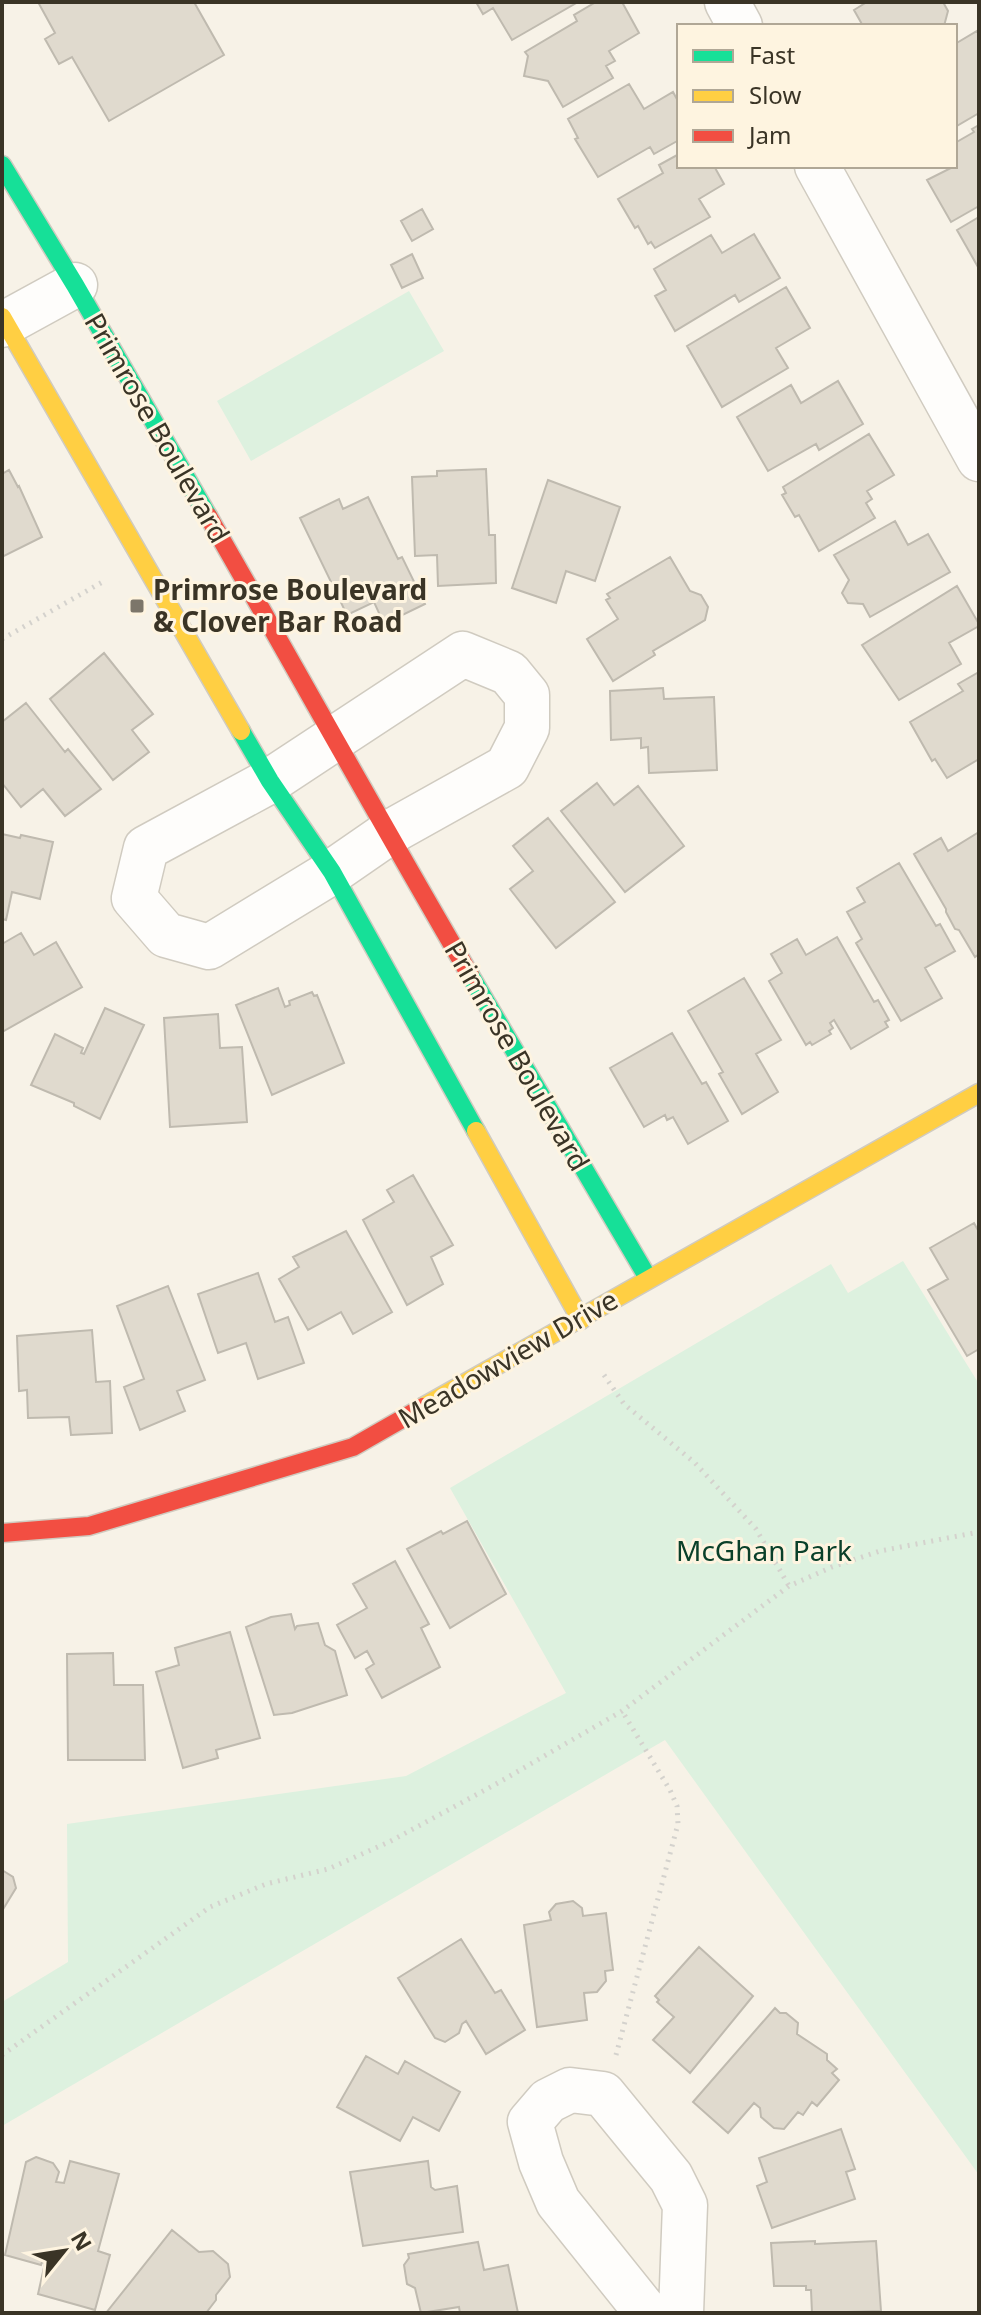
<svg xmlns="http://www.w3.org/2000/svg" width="981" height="2315" font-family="'Noto Sans',sans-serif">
	<rect width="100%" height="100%" fill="#f7f2e7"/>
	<path fill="#ddf1df" d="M409,291l35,60 -193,110 -34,-60z
		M903,1261l76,123v791l-314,-435 -663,386v-124l66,-40 -1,-138 339,-48 160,-83 -116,-205 381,-224 17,29z"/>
	<path fill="#e0dace" stroke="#bfbaaf" stroke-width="2" d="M38,2h156l30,53 -115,66 -37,-64 -13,7 -14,-25 10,-6z
		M476,2h102l-66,38 -19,-32 -10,6z
		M596,2h26l17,31 -30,18 6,10 -9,5 7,12 -50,29 -15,-26 -24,-5 4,-20 -3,-4 52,-31 -3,-6z
		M867,2h76l5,9 -4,15h-81l-9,-16z
		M977,31l2,4v78l-24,14v-83z
		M629,84l15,25 29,-17 6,11v37l-25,14 -4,-7 -52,30 -23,-38 3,-1 -10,-19z
		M979,125v81l-28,16 -24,-42 28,-14 2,-3 -2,-20 19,-11 -2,-3z
		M679,154v12h35l10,18 -25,15 11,18 -55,31 -4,-6 -3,2 -10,-18 -3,2 -17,-29 45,-26 -4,-8z
		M422,209l11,20 -21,12 -11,-20z
		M979,217v49l-1,1 -21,-37z
		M754,234l26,44 -41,24 -4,-7 -60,36 -20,-35 11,-6 -12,-21 57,-34 11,18z
		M412,254l11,24 -21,10 -11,-23z
		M786,287l24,41 -34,20 12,20 -66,39 -35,-61z
		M838,381l25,43 -44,26 -3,-6 -48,27 -31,-54 54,-32 10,18z
		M869,434l25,41 -27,16 5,8 -6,4 9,15 -56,33 -20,-36 -4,2 -13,-22 4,-2 -3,-6z
		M486,469l3,66h6l1,48 -58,3 -1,-31 -22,1 -3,-79 25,-1v-5z
		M9,470l9,17 1,-1 23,51 -40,20v-83z
		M548,480l72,27 -25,74 -29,-10 -10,32 -44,-15z
		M368,497l30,62 4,-2 23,47 -41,20 -10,-22 -27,13 -47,-97 39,-19 4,10z
		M895,521l13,24 20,-11 22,38 -80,45 -7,-13 -15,-1 -6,-10 7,-13 -15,-25z
		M670,557l20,34 11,4 7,12 -3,13 -52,31 2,4 -42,26 -26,-42 31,-20 -12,-19 4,-2 -3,-4z
		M957,586l22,38v2l-30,17 12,21 -62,36 -37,-55z
		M104,653l49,61 -21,16 17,22 -36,28 -63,-81z
		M979,672v87l-32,19 -12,-19 -3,2 -22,-39 53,-31 -5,-7z
		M663,688l1,11 50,-2 3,73 -68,3 -1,-26 -7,1v-10l-30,2 -1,-49z
		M26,703l39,49 3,-3 33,40 -36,27 -22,-27 -22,18 -19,-24v-61z
		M597,783l17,22 24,-19 46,60 -59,46 -64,-81z
		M548,818l67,84 -59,46 -46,-59 23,-18 -20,-25z
		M979,832v122l-4,3 -16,-27 -4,-1 -9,-17v-3l-32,-55 27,-16 7,13z
		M2,834l18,4 1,-3 32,7 -13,57 -28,-7 -6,28 -4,-1z
		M899,863l37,63 4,-2 15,27 -30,17 17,30 -41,23 -45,-78 6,-4 -15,-27 18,-10 -8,-14z
		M21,933l13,22 22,-13 26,45 -80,45v-88z
		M837,937l37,65 4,-2 11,20 -4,2 3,5 -37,22 -17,-29 -4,3 3,5 -4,3 2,3 -19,11 -2,-3 -4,3 -37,-64 13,-8 -11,-19 26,-15 9,16z
		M744,978l37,62 -25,14 22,38 -36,22 -23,-40 4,-2 -35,-61z
		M278,988l7,19 5,-2 -1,-4 23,-9 2,4 3,-1 27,68 -72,32 -36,-90z
		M105,1008l39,17 -44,94 -26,-13v-3l-43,-18 24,-51 28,14 -2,5 3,1z
		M218,1014l2,34 22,-1 5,75 -77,5 -6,-109z
		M672,1033l30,51 4,-2 22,39 -40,23 -15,-27 -6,3 -2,-5 -21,12 -34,-59z
		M413,1175l40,70 -22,12 12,27 -36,21 -44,-85 31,-18 -7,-12z
		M974,1223l5,9v117l-12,7 -39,-66 20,-11 -18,-31z
		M346,1231l46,81 -39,22 -12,-22 -33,18 -29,-51 20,-12 -6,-10z
		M258,1273l17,49 13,-5 16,46 -46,16 -12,-36 -28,10 -20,-59z
		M168,1286l37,94 -28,11 8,20 -45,19 -16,-43 20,-8 -27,-73z
		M92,1330l4,52 14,-1 2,52 -41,2 -2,-18 -41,1 -1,-28 -8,1 -2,-55z
		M467,1521l39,73 -56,34 -43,-79 34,-18 2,3z
		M395,1561l34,63 -8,4 19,39 -58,31 -16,-29 8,-5 -7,-13 -12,7 -18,-33 30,-17 -14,-24z
		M291,1614l4,15 2,-3 21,-3 7,22 10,6 12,44 -55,18 -18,2 -28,-88 25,-10z
		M230,1632l30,106 -44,12 2,8 -35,10 -27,-96 23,-7 -4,-17z
		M113,1653l1,32h29l2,75h-77l-1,-106z
		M2,1870l11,7 3,11 -14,23z
		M573,1901l9,7 1,8 23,-3 7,57 -8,1 1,10 -9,11 -13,1 3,27 -50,7 -13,-102 27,-5 -2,-8 7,-8z
		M461,1939l34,54 6,-3 24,40 -39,24 -20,-33 -4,3 -3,9 -14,9 -10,-4 -37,-60z
		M699,1947l54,49 -63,77 -37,-33 21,-23 -17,-15 2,-2 -4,-4z
		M775,2008l5,5h6l12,10 -1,11 30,20v6l10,9 -5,4 7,7 -22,26 -5,-4 -9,13 -5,-3 -14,17 -10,-1 -13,-11 -1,-9 -6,-5 -26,30 -35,-31z
		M366,2056l32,18 7,-13 55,31 -21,39 -26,-14 -13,24 -63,-34z
		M841,2129l14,40 -9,3 9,27 -83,29 -15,-42 10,-4 -8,-24z
		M36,2157l17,6 6,9 -3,10 8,1 6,-22 49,13 -21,77 12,4 -15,55 -57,-16 7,-31 -3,-1 -1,3 -36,-10 21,-93z
		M428,2161l3,26 4,3 22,-4 6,46 -100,14 -13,-74z
		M172,2230l27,22 14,-1 15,13 2,13 -14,18v5l-10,13h-100z
		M815,2241v3l61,-3 5,70 -69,2 -1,-23h-5v-4h-32l-3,-43z
		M478,2242l6,28 24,-5 10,48h-58l-1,-6 -38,6 -6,-25 -8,-4 -3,-19 5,-7 -1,-4z"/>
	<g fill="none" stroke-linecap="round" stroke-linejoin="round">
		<defs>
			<path id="street" d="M727,2l13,24
				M817,166l162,293
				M2,325l73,-40
				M463,654l46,19 18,22v33l-20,39 -120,67 -55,38 -123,75 -43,-12 -32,-37 12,-50 124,-67z
				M647,2313l-89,-111 -17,-40 -11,-40 18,-21 22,-11 33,4 68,83 14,28 -4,108"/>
			<path id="fast" d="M2,165l73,120 133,231
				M241,731l29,50 62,91 144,259
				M470,975l178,303"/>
			<path id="slow" d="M2,317l239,414
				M476,1131l105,189
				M423,1407l556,-314"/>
			<path id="jam" d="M208,516c88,153 173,307 262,459
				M2,1533l87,-7 264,-79 70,-40"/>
		</defs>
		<use href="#street" stroke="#d0cbc0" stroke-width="47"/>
		<use href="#fast" stroke="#d0cbc0" stroke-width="21"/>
		<use href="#slow" stroke="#d0cbc0" stroke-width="21"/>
		<use href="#jam" stroke="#d0cbc0" stroke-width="21"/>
		<path stroke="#d4d2cd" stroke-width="5" stroke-dasharray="2 6" stroke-linecap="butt" d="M2,639l104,-59
			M604,1375l20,29 71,59 61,66 33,57
			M2,2055l208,-148 56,-23 62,-15 61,-27 107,-58 126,-73 167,-125 43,-19 48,-16 99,-19
			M616,2055l62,-231 -1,-18 -7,-16 -48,-79"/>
		<use href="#street" stroke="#fefdfb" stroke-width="44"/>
		<use href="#fast" stroke="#16e098" stroke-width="18"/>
		<use href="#slow" stroke="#ffcf43" stroke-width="18"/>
		<use href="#jam" stroke="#f24e42" stroke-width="18"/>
	</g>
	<rect fill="#7c766a" stroke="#fef4e0" stroke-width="3" x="129" y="598" width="16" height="16" rx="4"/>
	<g text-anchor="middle" stroke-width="6" stroke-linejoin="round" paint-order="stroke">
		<g font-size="28" fill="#3a3426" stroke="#fef4e0">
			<text transform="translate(157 428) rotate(60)" y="10">Primrose Boulevard</text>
			<text transform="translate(517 1056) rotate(60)" y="10">Primrose Boulevard</text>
			<text transform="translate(508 1359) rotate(-30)" y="10">Meadowview Drive</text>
		</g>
		<g font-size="28" font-weight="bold" fill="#3a3426" stroke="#fef4e0" text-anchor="start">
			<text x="153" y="600">Primrose Boulevard<tspan x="153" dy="32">&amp; Clover Bar Road</tspan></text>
		</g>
		<g font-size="28" fill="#0a402a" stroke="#fef4e0">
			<text x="764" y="1561">McGhan Park</text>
		</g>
	</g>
	<rect width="981" height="2315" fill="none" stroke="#3a3426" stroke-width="8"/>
	<rect x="677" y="24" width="280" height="144" fill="#fef4e0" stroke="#b0a796" stroke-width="2"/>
	<rect x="693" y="50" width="40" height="12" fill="#16e098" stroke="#b0a796" stroke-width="2"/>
	<text x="749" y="64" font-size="24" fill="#3a3426">Fast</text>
	<rect x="693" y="90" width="40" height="12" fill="#ffcf43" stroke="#b0a796" stroke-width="2"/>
	<text x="749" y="104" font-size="24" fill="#3a3426">Slow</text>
	<rect x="693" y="130" width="40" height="12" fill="#f24e42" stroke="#b0a796" stroke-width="2"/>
	<text x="749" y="144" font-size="24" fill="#3a3426">Jam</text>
	<g transform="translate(64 2251) rotate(60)" stroke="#fef4e0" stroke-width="6" paint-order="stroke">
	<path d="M0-6L14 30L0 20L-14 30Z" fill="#3a3426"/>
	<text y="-12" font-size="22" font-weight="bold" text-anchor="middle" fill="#3a3426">N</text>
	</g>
</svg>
